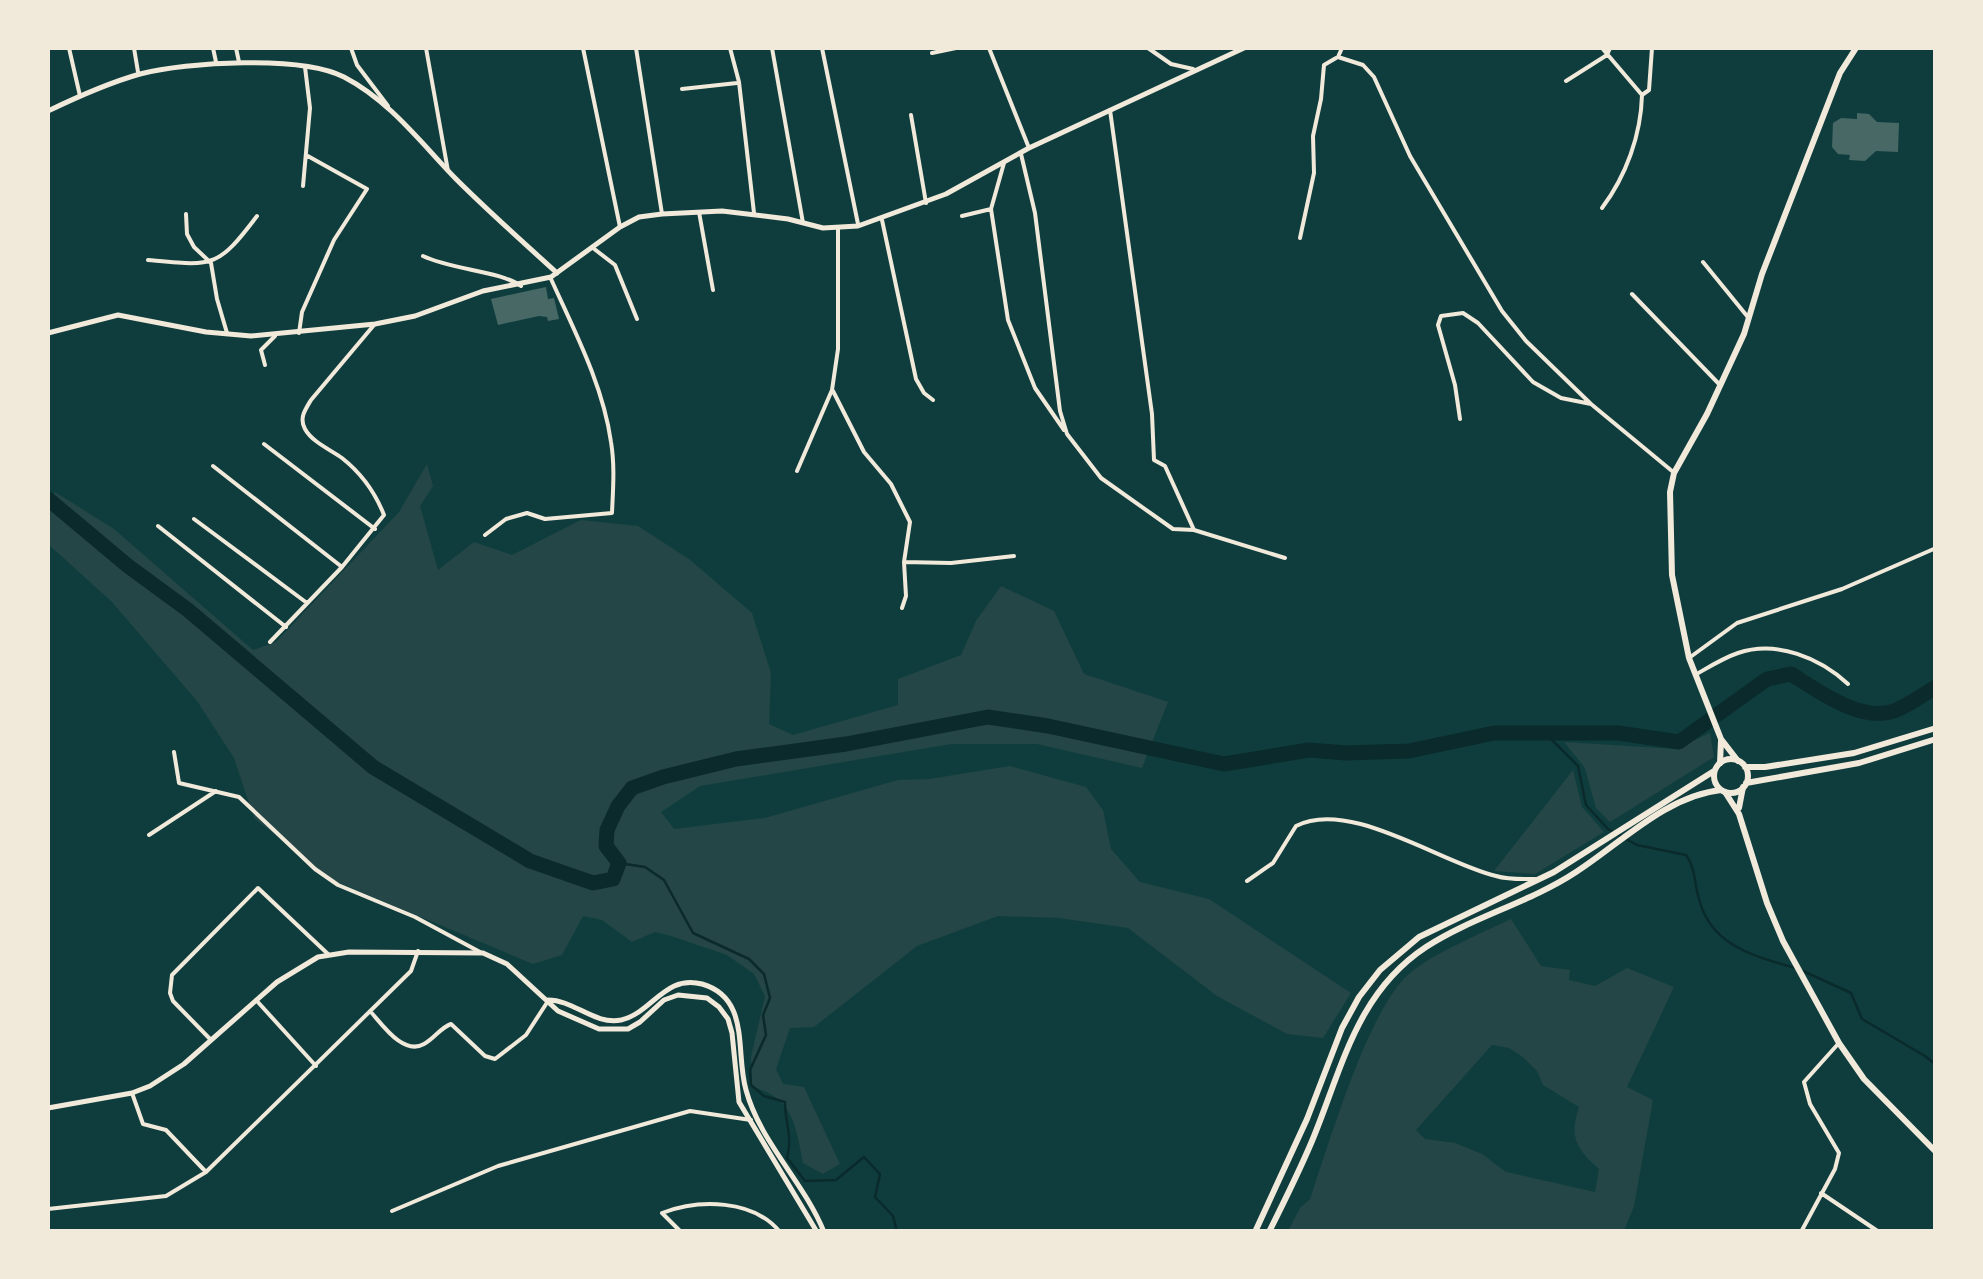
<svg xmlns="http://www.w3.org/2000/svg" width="1983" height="1279" font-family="'Open Sans',sans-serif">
	<rect width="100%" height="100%" fill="#0f3d3e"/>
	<path fill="#244646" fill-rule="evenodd" d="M427,464l6,22 -13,20 18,64 36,-28 38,13 69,-35 57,6 51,33 63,54 19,60 -2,51 24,11 105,-30v-26l63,-24 15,-34 25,-35 53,25 30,63 84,28 -26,66 -105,-24h-86l-251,42 -39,26 13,17 91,-11 133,-38 31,-1 81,-13 76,21 17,23 8,39 29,33 69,17 142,94 -28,45 -36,-4 -70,-38 -89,-68 -69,-10 -61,-2 -81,30 -103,81 -24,1 -14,41 7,15 21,3 36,77 -17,10 -20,-11c-7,-36 -10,-66 -51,-76l-1,-30 14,-61 -11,-22 -27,-19 -56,-19 -16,-4 -23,10 -30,-22 -19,-4 -21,39 -29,9 -203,-85 -76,-61 -20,-60 -37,-57 -85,-99 -64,-58v-41l7,-11 59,37 139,121 23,-8 123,-130z
		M1710,733l4,24 -104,65 -14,-14 -11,-40 -21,-26 112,7z
		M1573,770l9,37 22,25 -69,42 -41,-3z
		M1511,919l30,47 29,4 -1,10 26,6 32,-18 47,19 -47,100 26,13 -19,106 -10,25h-336l12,-23 10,-9c19,-55 58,-190 99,-225 24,-21 73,-41 102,-55zM1492,1045l17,3 14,9 14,14 6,14 36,22c-10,31 -3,41 20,62l-4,23 -89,-20 -24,-18 -27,-11 -30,-4 -9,-9z"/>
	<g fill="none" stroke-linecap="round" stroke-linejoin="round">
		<path stroke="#0a2a2b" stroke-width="2.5" d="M1545,733l33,33 8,39 22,24 29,16 49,10c10,14 8,28 13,44 12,47 55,57 96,69
			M619,863l26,4 19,13 29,53 56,26 15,15 6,24 -7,17 3,20 -16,35 1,15 13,11 21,6c0,21 8,35 2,56l18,23 31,-1 28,-23 16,17 -5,23 18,19 4,16
			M1803,971l48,22 11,26 63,37 11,9"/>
		<path stroke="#0a2a2b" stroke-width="15" d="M48,499l80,67 60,44 185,157 157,94 63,22 20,-4 6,-16 -13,-17 1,-16 11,-24 14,-18 31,-11 73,-18 110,-15 142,-27 60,9 176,38 85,-14 37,3 63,-2 85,-18h124l61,9 88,-63 24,-5c26,16 70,49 103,37 14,-5 28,-16 42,-24"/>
	</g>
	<path fill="#486865" d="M1857,113l12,1 8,8 22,1 -1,29 -22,-1 -11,10 -16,-1 1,-5 -12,-1 -6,-7 1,-24 8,-5 16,1z
		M546,287l2,12 6,-1 5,21 -11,2 -1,-4 -8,-1 -41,9 -7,-26z"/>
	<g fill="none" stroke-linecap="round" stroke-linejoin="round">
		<path stroke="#f1e9da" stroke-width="4" d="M69,48l11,48
			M134,48l4,24
			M213,48l3,14
			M236,48l3,14
			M351,48l6,17 31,41
			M426,48l22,123
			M583,48l37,179
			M636,48l26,166
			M730,48l9,34 15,131
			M772,48l31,175
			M822,48l36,176
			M989,48l40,100
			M1148,48l23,16 22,5
			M1342,48l-4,9 25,8 11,12 36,79 92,155 24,30 65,63
			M1602,48l40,47c-1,40 -16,81 -40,113
			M932,53l24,-5
			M1566,81l41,-26 3,-7
			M682,89l55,-6
			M1642,95l7,-5 3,-42
			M1110,110l42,304 2,46 11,6 29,64
			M911,115l15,88
			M1021,154l14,59 25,198 7,23 34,44 72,51 21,1 91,28
			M1004,163l-13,46 17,111 27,68 29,42
			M303,186l7,-78 -5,-41
			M699,212l14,78
			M186,214l1,20 7,13 17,16 6,36 10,34
			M962,216l29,-7
			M882,220l34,159 8,14 9,7
			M1300,238l14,-65 -1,-37 8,-37 3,-34 12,-7
			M593,248l22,17 22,54
			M423,256c29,14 78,15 98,30
			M148,260c65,6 69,9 109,-44
			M1703,262l44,54
			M1632,294l87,90
			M299,333l3,-21 32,-72 33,-51 -61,-34
			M265,365l-4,-15 14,-14
			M833,391l31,61 27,32 19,38 -6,40 2,34 -4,12
			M1460,419l-5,-34 -17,-60 3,-9 22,-3 15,10 55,59 28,16 30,6 81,67
			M264,444l111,85
			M213,466l129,101
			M797,471l35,-81 6,-41v-120
			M194,519l113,84
			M158,526l128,101
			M485,535l21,-16 21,-6 18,6 67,-6c1,-24 3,-47 -1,-71 -8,-57 -37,-112 -60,-163
			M904,562l47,1 63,-7
			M270,642l72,-75 42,-52c-9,-23 -23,-42 -42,-57 -11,-8 -30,-16 -37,-29 -6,-11 0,-19 6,-29l63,-75
			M1689,658l48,-35 105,-34 94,-41
			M1695,675c14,-8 28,-17 43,-22 39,-13 82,5 110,31
			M174,752l5,31 60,14 76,72 23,16 77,32 65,35
			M149,835l67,-44
			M1247,881l26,-18 23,-37c53,-28 145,37 200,50 13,4 26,3 39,3
			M256,1000l60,66
			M370,1011c12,13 33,45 54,33 11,-6 16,-16 27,-20l34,32 10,3 31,-24 22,-34
			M211,1040l-38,-39 -3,-8 2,-18 86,-87 71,67
			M132,1093l11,31 23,6 40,42
			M1821,1193l58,39
			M48,1209l118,-13 40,-24 205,-201 7,-20
			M392,1211l106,-45 192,-55 61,9
			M681,1232l-19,-19c37,-14 91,-14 118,19
			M1801,1232l34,-63 4,-16 -29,-49 -6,-22 34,-38"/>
		<path stroke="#f1e9da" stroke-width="5" d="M48,111c29,-14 60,-28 92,-37 47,-12 161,-19 204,3 46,24 77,66 112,102 33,33 67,63 101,94
			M48,333l70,-18 88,17 45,4 124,-12 40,-8 68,-25 68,-14 69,-50 19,-10 23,-3 60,-3 66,8 35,9 35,-2 88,-32 83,-46 215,-100
			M548,1000c26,0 46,25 73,20 31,-7 44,-46 81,-36 49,14 33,69 44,106 14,52 58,92 78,142
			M48,1108l84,-15 18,-7 34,-22 93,-82 41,-25 31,-5 134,1 24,11 51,47 41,18h29l12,-7 24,-22 14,-5 29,3 12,9 9,12 4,14 7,69 78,130"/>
		<path stroke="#f1e9da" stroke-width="6" d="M1738,761l-17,-22 -32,-81 -17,-83 -2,-83 4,-19 33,-59 37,-80 18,-60 78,-201 16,-25
			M1720,763l1,-22
			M1725,792l14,22 28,89 16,38 56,102 25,36 72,73
			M1739,808l4,-21"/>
		<path stroke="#f1e9da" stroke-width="6" d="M1714 776a17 17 0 1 1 34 0a17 17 0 1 1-34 0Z
			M1745,767h20l89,-14 82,-25
			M1746,783l113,-20 77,-24
			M1255,1232l52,-113 35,-91 17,-31 21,-27 39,-33 135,-65 160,-101
			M1269,1232c15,-30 30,-60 43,-91 30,-72 44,-148 114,-194 46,-30 103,-44 150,-75 45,-29 90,-76 145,-82"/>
	</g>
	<rect width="1983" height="1279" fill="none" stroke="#f1e9da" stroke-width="100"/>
</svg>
